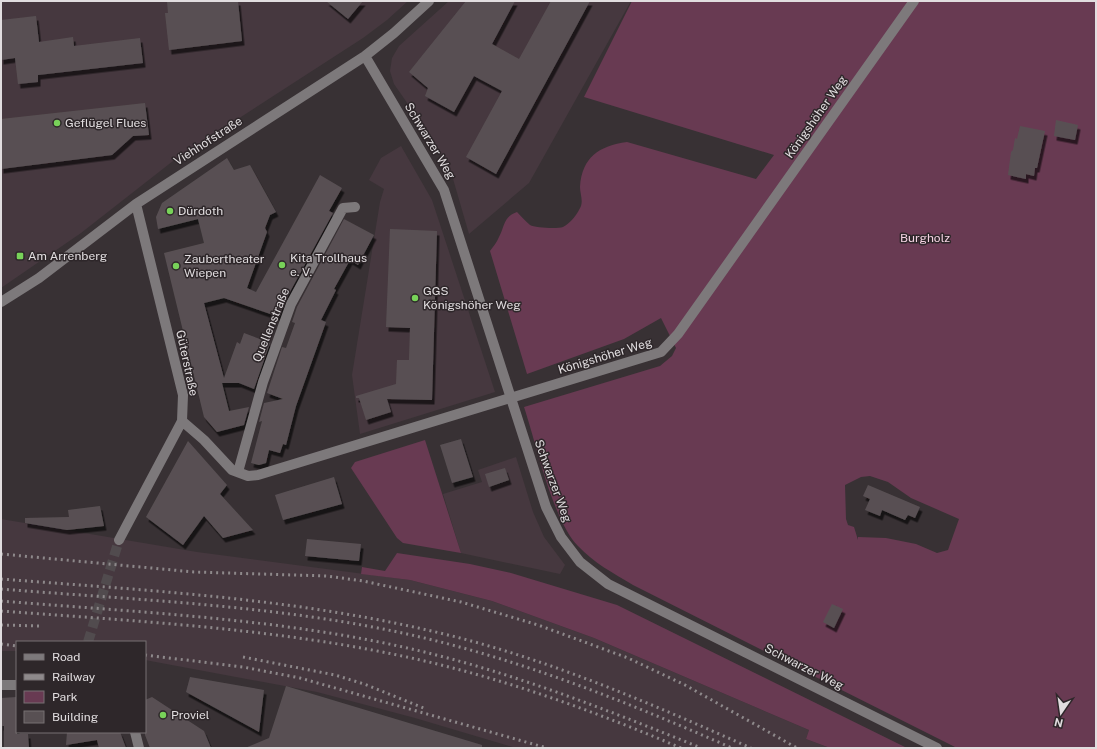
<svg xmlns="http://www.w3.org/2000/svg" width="1097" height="749" font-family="'Public Sans',sans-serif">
	<defs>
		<filter id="shadow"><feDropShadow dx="2.5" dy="4.5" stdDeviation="0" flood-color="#0009"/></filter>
	</defs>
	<rect width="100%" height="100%" fill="#383134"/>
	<path fill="#46383f" d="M1,1h407l-21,19 -24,18 -190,123 -92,72 -80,55z
		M449,1h182l-102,182 -60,51 -18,-62 -23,-39 -34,-49 -4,-13 2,-13 7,-12z
		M401,146l31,54 63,192 -135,42 -8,-59 28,-173 4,-13 -15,-9 12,-22z
		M516,457l17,55 11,25 21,28 -5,9 -99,-21 -18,-59 39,-12 -4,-12z
		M1,519l196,33 213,28 82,21 102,37 215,92 -3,9 24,9h-314l-101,-30 -98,-26 -172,-32v-18h-128v9h-16z"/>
	<path fill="#683a52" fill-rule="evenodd" d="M632,1h464v747h-139l-324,-163c-20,-12 -39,-22 -55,-39 -25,-25 -42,-103 -54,-139l136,-41 12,-10 4,-8 -15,-30 -37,21 -97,35 -37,-123c3,-4 7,-9 9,-14 6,-11 4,-20 18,-25 4,4 8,9 13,13 5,3 28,4 33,2 8,-4 15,-14 18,-21 2,-6 -1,-13 -1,-19 2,-30 19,-41 47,-45l129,37 18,-24 -190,-58zM870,476l18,6 23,16 48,21 -11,31 -11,3 -21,-9 -30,-6 -28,-1v3l-4,-13 -6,-2 -2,-6 -1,-34 16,-8z
		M425,440l36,113 -58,-10 -6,-5 -46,-70 4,-6z
		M397,553l73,11 41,9 106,32 290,143h-77l-24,-9 3,-9 -215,-92 -102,-37 -82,-21 -49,-6 1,-7 23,4z"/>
	<path fill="#585053" filter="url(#shadow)" d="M167,1h71l4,40 -73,9 -4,-37h3z
		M326,1h37l-15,18z
		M466,1h49l-23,43 27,15 32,-58h39l-94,173 -30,-17 36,-66 -28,-15 -20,36 -29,-16 3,-8 -19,-16z
		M36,16l3,26 34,-5 1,9 66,-8 3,25 -105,12v7l-20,2 -3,-26 -14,2v-40z
		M145,103l4,32 -16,1 -21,19 -111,14v-50z
		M1056,120l22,5 -3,15 -21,-4z
		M1020,126l25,5 -8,37h-2l-1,8 -8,-2v5l-18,-4 3,-23 2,-2 2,-12 2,1z
		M227,158l7,12 16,-5 26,47 -6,3 -5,13 2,4 -20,56 9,4 64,-117 22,13 -13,23 4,2 -48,88 -6,16 -55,-19 -20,5 20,75 13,-36 3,2 4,-11 26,10 -16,46 -15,-6h-17l7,28 20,-4 -5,18 -27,7 -13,-15 -40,-164 40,-10 -6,-24 -40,10 -2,-12 6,-14z
		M344,219l30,16 -16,30 -8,-5 -16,29 2,1 -15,30 5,2 -30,84 -10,39 -3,-1 -3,9 -11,-3 -3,13 -7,2 -8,-2 11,-42 -3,1 5,-19 19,-4 -16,-6 15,-46 4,1 9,-25 -3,-1 5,-15z
		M390,229l47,2 -5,169 -45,-1 4,13 -25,8 -7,-22h-3v-2l40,-12 1,-24h12l1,-32 -24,-1z
		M461,439l12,38 -21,6 -12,-38z
		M188,441l39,44 -7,9 33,36 -30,8 -19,-22 -21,29 -37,-28z
		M505,468l4,12 -20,7 -4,-13z
		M334,477l8,27 -59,16 -8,-25z
		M868,485l52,22 -5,11 -7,-3 -3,5 -23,-10 -2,6 -15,-6 5,-11 -7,-3z
		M100,506l4,20 -37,4 -42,-7v-5l44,-1 -1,-7z
		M307,539l54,5 -2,17 -54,-5z
		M832,604l11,5 -9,19 -11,-6z
		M190,677l74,13 -5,42 -73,-40z
		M286,686l196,59v3h-237l24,-10z
		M17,697v37h11l1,14h-25v-22h-3v-28z
		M152,697l52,34 7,17h-61l-5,-13v-35z
		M67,732h53l6,16h-27l-2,-8 -31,5z"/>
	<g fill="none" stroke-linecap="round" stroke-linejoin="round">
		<path stroke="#514b4e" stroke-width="10" stroke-dasharray="10 5" stroke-linecap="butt" d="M88,642l31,-102"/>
		<path stroke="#7d797b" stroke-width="10" d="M365,56l79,134 102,317 15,30 19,25 28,22 329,164
			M1,302l38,-24 97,-74 229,-148 29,-23 35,-32
			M182,421l22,19 28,30 16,6 10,-1 403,-123 17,-18 236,-333
			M238,472l25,-90 28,-78 52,-96 12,-1
			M119,540l63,-119 1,-26 -47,-191
			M1,685h16
			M135,732l4,16"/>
		<path stroke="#8e898b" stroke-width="3" stroke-dasharray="2 4" stroke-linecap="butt" d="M1,554l193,18 133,4 36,5 98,21 77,23 90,33 57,27 112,63
			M1,579c154,12 308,20 459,59 100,26 196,68 291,110
			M1,589c135,11 274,16 406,45 113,25 220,68 325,114
			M1,601c134,11 271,17 402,46 103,23 200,61 298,101
			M1,611c134,10 269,17 401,45 95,20 190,54 279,92
			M1,625l41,1
			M1,644l16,2
			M145,655l98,12 57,11 247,70
			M243,657l92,18 29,9 62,25"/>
	</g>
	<g fill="#78d259" stroke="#2e272a" stroke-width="1.5">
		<circle cx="57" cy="123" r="4"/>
		<circle cx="170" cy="211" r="4"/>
		<rect x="16" y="252" width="8" height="8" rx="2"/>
		<circle cx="282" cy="265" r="4"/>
		<circle cx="176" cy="266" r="4"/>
		<circle cx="415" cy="298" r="4"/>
		<circle cx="163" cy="715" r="4"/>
	</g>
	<g text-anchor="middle" stroke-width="3" stroke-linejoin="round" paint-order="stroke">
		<g font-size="12" fill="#e1dddf" stroke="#2e272a">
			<text transform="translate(816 117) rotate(-55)" y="4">Königshöher Weg</text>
			<text transform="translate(208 141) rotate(-33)" y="4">Viehhofstraße</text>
			<text transform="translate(430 141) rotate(59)" y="4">Schwarzer Weg</text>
			<text transform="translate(271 325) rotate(-68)" y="4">Quellenstraße</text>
			<text transform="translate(605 356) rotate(-17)" y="4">Königshöher Weg</text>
			<text transform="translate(187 363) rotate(78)" y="4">Güterstraße</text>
			<text transform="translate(553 481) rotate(70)" y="4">Schwarzer Weg</text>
			<text transform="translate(804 667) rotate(27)" y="4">Schwarzer Weg</text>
		</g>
		<g font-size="12" fill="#e1dddf" stroke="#2e272a" text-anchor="start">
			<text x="65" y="127">Geflügel Flues</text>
			<text x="178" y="215">Dürdoth</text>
			<text x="28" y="260">Am Arrenberg</text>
			<text x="290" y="262">Kita Trollhaus<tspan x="290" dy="14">e. V.</tspan></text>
			<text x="184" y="263">Zaubertheater<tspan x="184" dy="14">Wiepen</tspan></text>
			<text x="423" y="295">GGS<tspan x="423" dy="14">Königshöher Weg</tspan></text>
			<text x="171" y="719">Proviel</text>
		</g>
		<g font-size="12" fill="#f4d2e2" stroke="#2e272a">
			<text x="925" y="242">Burgholz</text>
		</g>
	</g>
	<rect width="1097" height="749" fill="none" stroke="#e1dddf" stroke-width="4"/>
	<rect x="16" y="641" width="130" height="92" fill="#2e272a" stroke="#767072"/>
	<rect x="24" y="654" width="20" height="6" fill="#7d797b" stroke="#767072"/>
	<text x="52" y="661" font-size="12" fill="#e1dddf">Road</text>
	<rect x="24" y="674" width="20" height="6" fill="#8e898b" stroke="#767072"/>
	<text x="52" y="681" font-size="12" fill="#e1dddf">Railway</text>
	<rect x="24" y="691" width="20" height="12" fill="#683a52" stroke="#767072"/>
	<text x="52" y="701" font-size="12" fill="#e1dddf">Park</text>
	<rect x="24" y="711" width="20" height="12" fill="#585053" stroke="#767072"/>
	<text x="52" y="721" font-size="12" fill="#e1dddf">Building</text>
	<g transform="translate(1061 713) rotate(193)" stroke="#2e272a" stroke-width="3" paint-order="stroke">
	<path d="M0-3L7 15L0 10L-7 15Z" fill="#e1dddf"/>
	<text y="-6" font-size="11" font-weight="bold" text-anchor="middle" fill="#e1dddf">N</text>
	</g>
</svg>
